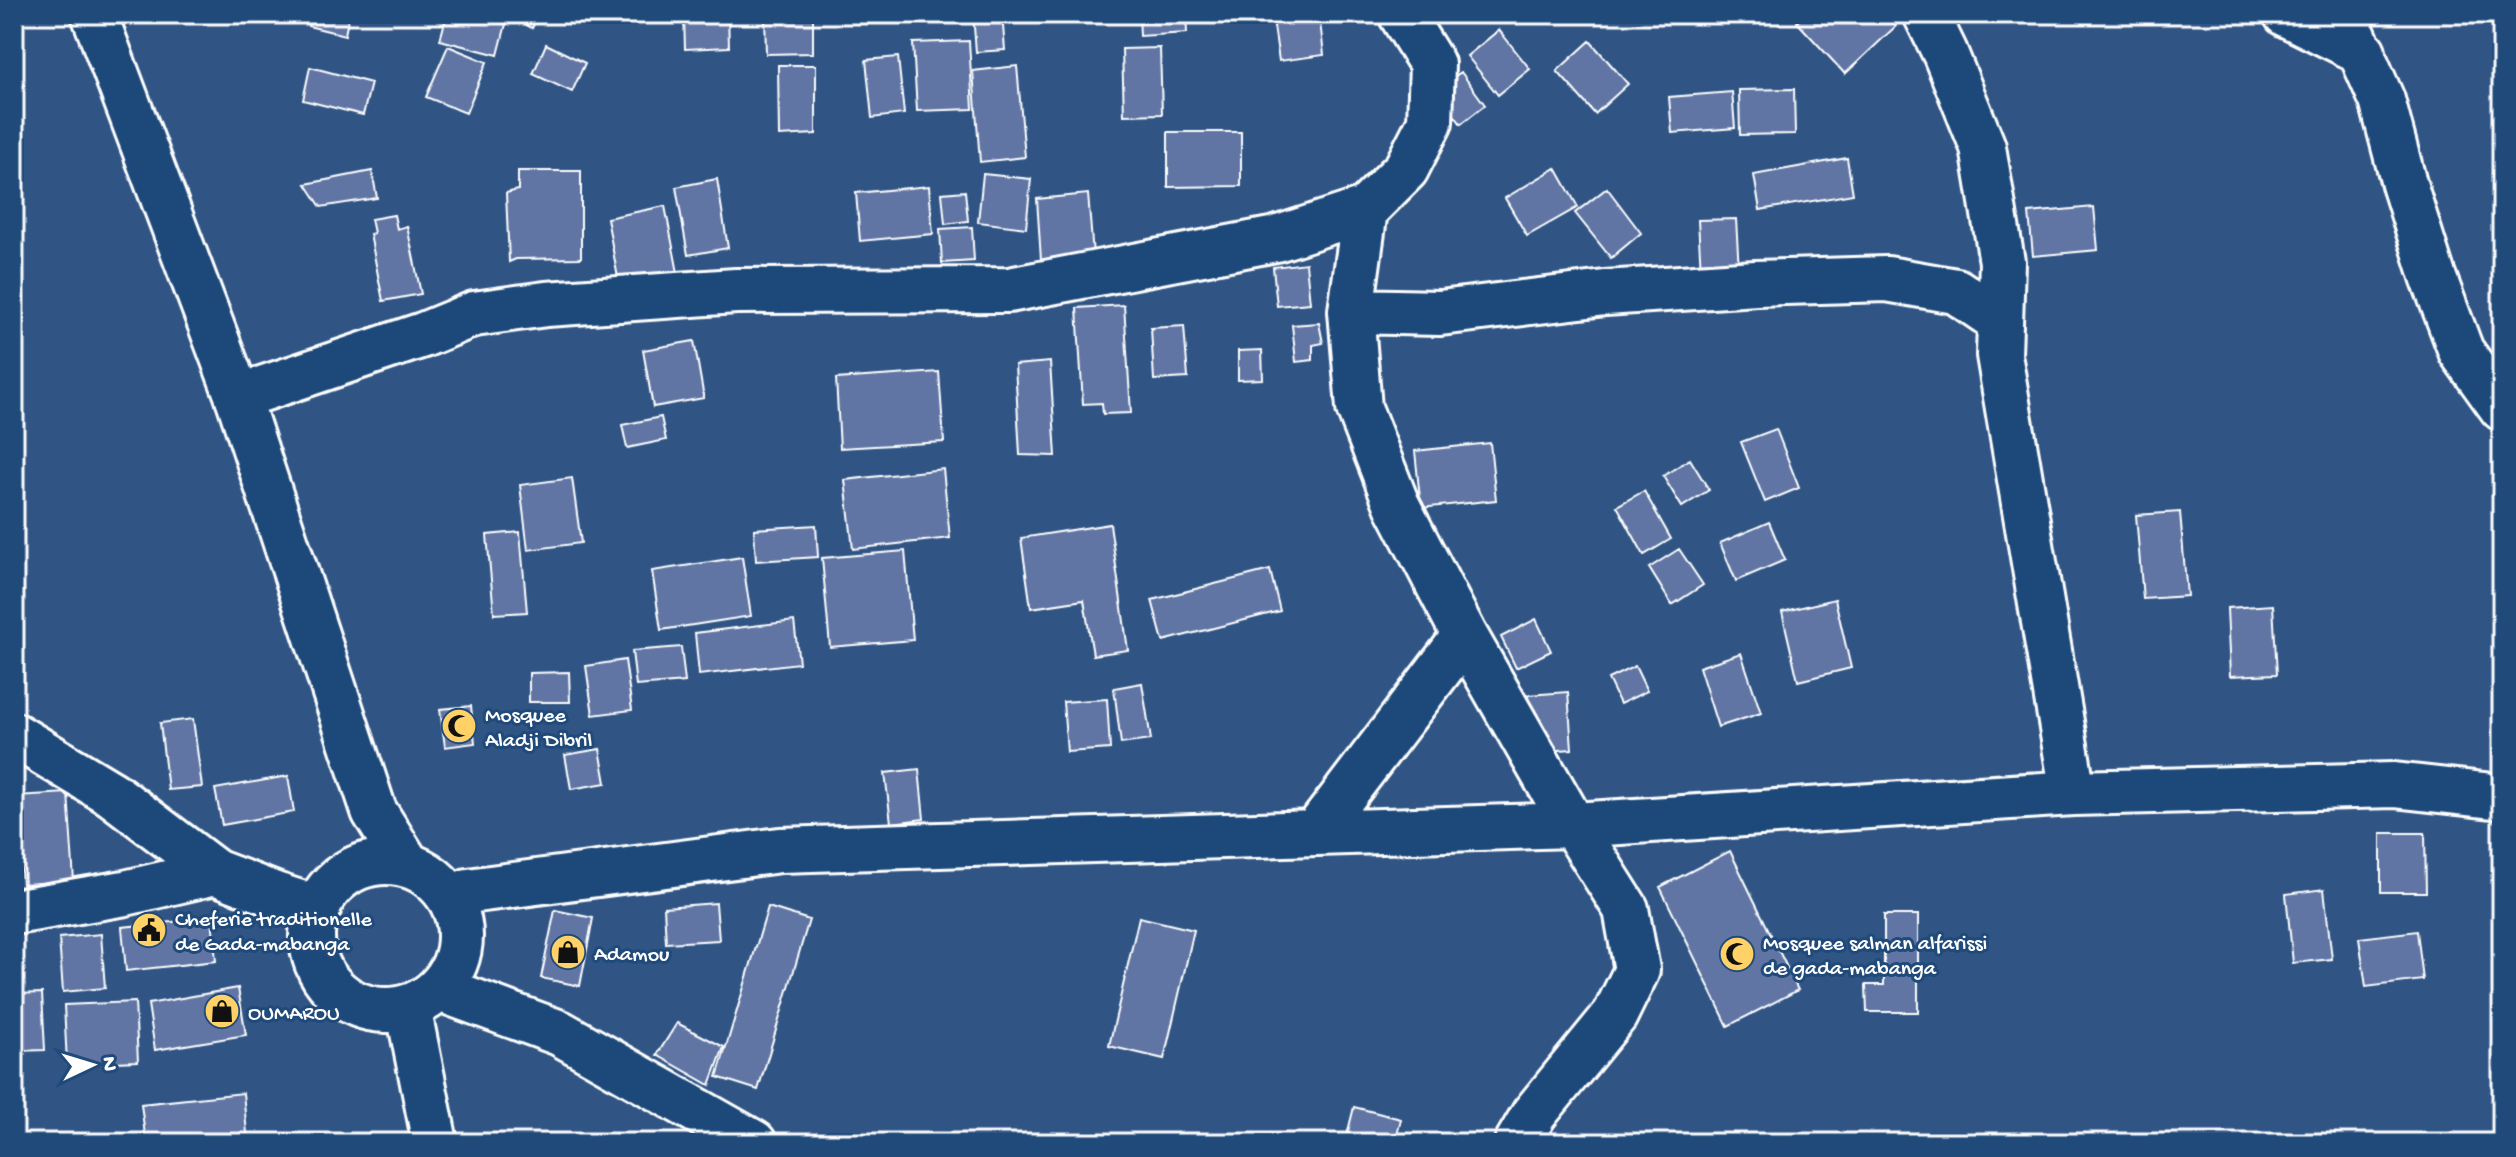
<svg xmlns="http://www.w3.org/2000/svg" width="2516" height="1157" font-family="'Gochi Hand',sans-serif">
	<rect width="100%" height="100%" fill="#305585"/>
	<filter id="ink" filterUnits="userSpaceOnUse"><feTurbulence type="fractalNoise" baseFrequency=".0125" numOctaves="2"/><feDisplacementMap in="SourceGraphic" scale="16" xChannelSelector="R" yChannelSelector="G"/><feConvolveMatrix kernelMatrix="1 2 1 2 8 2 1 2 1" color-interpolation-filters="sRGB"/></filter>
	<g filter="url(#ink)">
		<path fill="#6075a4" stroke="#fff" stroke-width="2" d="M311,14h38l-4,21 -37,-9z
			M447,14h23l36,10 -8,31 -58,-15z
			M507,14h32l-7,14z
			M684,14h44l1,33 -44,2z
			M765,14h48v39l-47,1z
			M973,14h29l3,36 -29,2z
			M1139,14h47l1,19 -47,3z
			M1309,14h10l5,41 -45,6 -6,-42z
			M1806,14h79l11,12 -51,48 -48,-52z
			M1499,30l31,39 -32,26 -31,-39z
			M969,41l4,68 -56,2 -4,-68z
			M1590,41l38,43 -33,30 -38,-43z
			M546,44l39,19 -13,29 -39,-18z
			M448,46l39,16 -21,51 -40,-16z
			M1160,48l2,66 -38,1 -2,-66z
			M898,57l6,57 -32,4 -6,-58z
			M778,65h38v69l-37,2z
			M1017,66l8,91 -45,5 -7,-91z
			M310,67l61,16 -8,32 -60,-15z
			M1461,72l24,33 -24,19 -25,-34z
			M1794,89l1,45 -55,1 -1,-45z
			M1732,92l3,36 -63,5 -3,-36z
			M1168,132h73v54l-73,1z
			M1847,158l6,36 -93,16 -6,-35z
			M1556,168l22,39 -51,29 -22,-38z
			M372,171l5,27 -56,9 -15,-23z
			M518,171h63v87l-65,1 -7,3 -3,-69 12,-3z
			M983,174l48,5 -5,49 -48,-6z
			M717,179l11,69 -40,7 -12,-68z
			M929,186l4,48 -73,7 -4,-48z
			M1607,188l34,45 -30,25 -36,-45z
			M965,191l3,30 -23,3 -3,-31z
			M1088,194l5,61 -52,5 -4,-61z
			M665,206l14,72 -59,11 -13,-71z
			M2094,207l4,43 -65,6 -4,-43z
			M394,215l3,14 10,-3 14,68 -38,7 -13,-67 4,-1 -3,-14z
			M1736,219l3,52 -38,2 -3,-53z
			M972,227l2,34 -32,2 -2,-34z
			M1306,263l4,40 -33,3 -4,-39z
			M1124,305l7,108 -28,1 -1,-11 -19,1 -6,-96z
			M1319,323l4,20 -10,2v15l-17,2 -4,-37z
			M1184,326l4,52 -34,2 -3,-52z
			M694,341l10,57 -51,9 -10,-57z
			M1262,350l1,29 -25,1v-29z
			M1050,362l6,94 -36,-1 -5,-90z
			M939,372l5,70 -104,6 -4,-69z
			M661,417l5,23 -39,8 -5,-23z
			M1776,429l23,59 -34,14 -24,-60z
			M1490,443l6,57 -75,8 -6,-57z
			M1690,459l19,31 -27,17 -19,-31z
			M943,469l7,69 -97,11 -8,-69z
			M572,478l9,65 -53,7 -8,-65z
			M1644,491l27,48 -27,16 -27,-49z
			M2180,512l7,84 -44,3 -7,-84z
			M1769,522l16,38 -49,21 -16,-38z
			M1110,524l18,126 -35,5 -9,-55 -53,8 -10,-70z
			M816,525l2,32 -62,4 -2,-32z
			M520,532l7,80 -33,2 -7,-79z
			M1679,549l24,36 -31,20 -23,-37z
			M905,551l8,89 -83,7 -8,-89z
			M742,557l9,59 -90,14 -9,-59z
			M1270,570l10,41 -117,30 -11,-41z
			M1835,599l16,69 -53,13 -16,-69z
			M2273,605l4,69 -47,2 -3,-68z
			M1536,619l15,32 -35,17 -15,-31z
			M794,621l5,42 -100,12 -4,-42z
			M681,647l4,35 -49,4 -4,-35z
			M1741,653l20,60 -43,14 -19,-60z
			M625,660l7,50 -39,5 -7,-49z
			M1635,666l12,25 -27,13 -12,-25z
			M569,672l1,30h-41v-29z
			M1142,683l9,57 -30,4 -7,-56z
			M1568,692l4,57 -40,3 -4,-57z
			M1107,699l3,50 -43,3 -4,-50z
			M471,706l4,37 -30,4 -5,-38z
			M193,719l9,68 -34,3 -8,-67z
			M600,749l6,34 -35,6 -6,-34z
			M919,769l5,50 -33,4 -6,-50z
			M288,776l6,36 -72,13 -7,-36z
			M68,793l6,88 -52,3 -6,-88z
			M2381,833h44l1,59h-45z
			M1730,851l68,139 -70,36 -68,-139z
			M2324,889l8,70 -39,4 -7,-69z
			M716,903l3,37 -53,3 -2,-36z
			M768,907l41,13 -51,170 -41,-13z
			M555,910l38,8 -13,68 -39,-8z
			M1884,915h34v97h-51l-1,-27h18z
			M1139,917l55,13 -30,129 -55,-13z
			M212,918l4,43 -90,10 -4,-44z
			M2417,931l6,49 -57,7 -7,-49z
			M101,934l4,54 -42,4 -4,-54z
			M238,988l8,47 -91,15 -7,-46z
			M42,993l3,57 -31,1v-57z
			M135,1002l3,59 -71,3 -3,-59z
			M677,1023l47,24 -14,38 -53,-30z
			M243,1093l5,50h-102l-5,-39z
			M1354,1107l47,12 -6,24h-50z"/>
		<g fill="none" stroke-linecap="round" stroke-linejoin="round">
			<defs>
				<path id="minor" d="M1926,14l19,39 38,94 19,115 -3,93 74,438
					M2286,14l77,38
					M2344,14l38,86 22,84 29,92 28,75 41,57
					M1365,210l-14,101 8,97 38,97 68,131 108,189 53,84 11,61 -22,45 -81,99 -17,29
					M1351,311l89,2 165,-20 151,-10 131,-4 69,12 44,30
					M238,397l185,-62 51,-21 72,-10 190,-13 273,-1 267,-51 89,-29 41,-41 24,-47 2,-58 -31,-50
					M1315,833l150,-197
					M454,904l14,-13 312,-41 793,-25 500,-32 321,-8 108,12
					M14,912l111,-19 90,-21"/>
				<path id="tertiary" d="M94,14l144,383 136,414 33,53
					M14,735l98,59 103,78 63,24 31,10h10
					M312 936a74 74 0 1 1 148 0a74 74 0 1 1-148 0Z
					M443,984l8,9 109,40 194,110
					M408,1007l27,136"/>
			</defs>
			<use href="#minor" stroke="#fff" stroke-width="50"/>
			<use href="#tertiary" stroke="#fff" stroke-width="50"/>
			<use href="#minor" stroke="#1f4a7a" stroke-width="44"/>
			<use href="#tertiary" stroke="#1f4a7a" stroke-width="44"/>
		</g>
	</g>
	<defs>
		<symbol id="mosque-disc" viewBox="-11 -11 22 22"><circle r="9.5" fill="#ffd166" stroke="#1f4a7a"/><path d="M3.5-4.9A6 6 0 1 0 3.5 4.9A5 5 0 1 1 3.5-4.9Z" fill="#111"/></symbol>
		<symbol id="civic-disc" viewBox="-11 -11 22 22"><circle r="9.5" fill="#ffd166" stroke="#1f4a7a"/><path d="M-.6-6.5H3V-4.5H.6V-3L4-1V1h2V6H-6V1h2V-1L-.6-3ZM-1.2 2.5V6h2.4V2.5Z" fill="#111"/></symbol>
		<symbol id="shop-disc" viewBox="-11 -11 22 22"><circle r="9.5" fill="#ffd166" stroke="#1f4a7a"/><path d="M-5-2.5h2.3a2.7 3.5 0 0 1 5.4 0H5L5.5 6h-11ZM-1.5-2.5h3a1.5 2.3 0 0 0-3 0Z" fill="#111"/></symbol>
	</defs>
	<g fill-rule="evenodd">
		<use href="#mosque-disc" x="439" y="706" width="40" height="40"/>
		<use href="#civic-disc" x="129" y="910" width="40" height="40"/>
		<use href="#shop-disc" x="548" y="932" width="40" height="40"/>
		<use href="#mosque-disc" x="1717" y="934" width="40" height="40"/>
		<use href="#shop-disc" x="202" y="991" width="40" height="40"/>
	</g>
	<g text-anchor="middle" stroke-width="6" stroke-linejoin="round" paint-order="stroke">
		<g font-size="22" fill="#fff" stroke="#1f4a7a" text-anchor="start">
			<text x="485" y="721">Mosquee<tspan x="485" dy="25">Aladji Dibril</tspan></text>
			<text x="175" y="925">Cheferie traditionelle<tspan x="175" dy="25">de Gada-mabanga</tspan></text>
			<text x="1763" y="949">Mosquee salman alfarissi<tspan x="1763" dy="25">de gada-mabanga</tspan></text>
			<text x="594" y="960">Adamou</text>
			<text x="248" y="1019">OUMAROU</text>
		</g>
	</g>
	<rect width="2516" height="1157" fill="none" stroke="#1f4a7a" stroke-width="48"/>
	<rect x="24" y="24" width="2468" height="1109" fill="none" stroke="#fff" stroke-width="3" filter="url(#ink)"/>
	<g transform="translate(92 1065) rotate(86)" stroke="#1f4a7a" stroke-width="6" paint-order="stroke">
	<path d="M0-6L14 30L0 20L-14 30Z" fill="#ffffff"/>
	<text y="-12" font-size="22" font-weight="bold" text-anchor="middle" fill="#ffffff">N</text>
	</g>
</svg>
